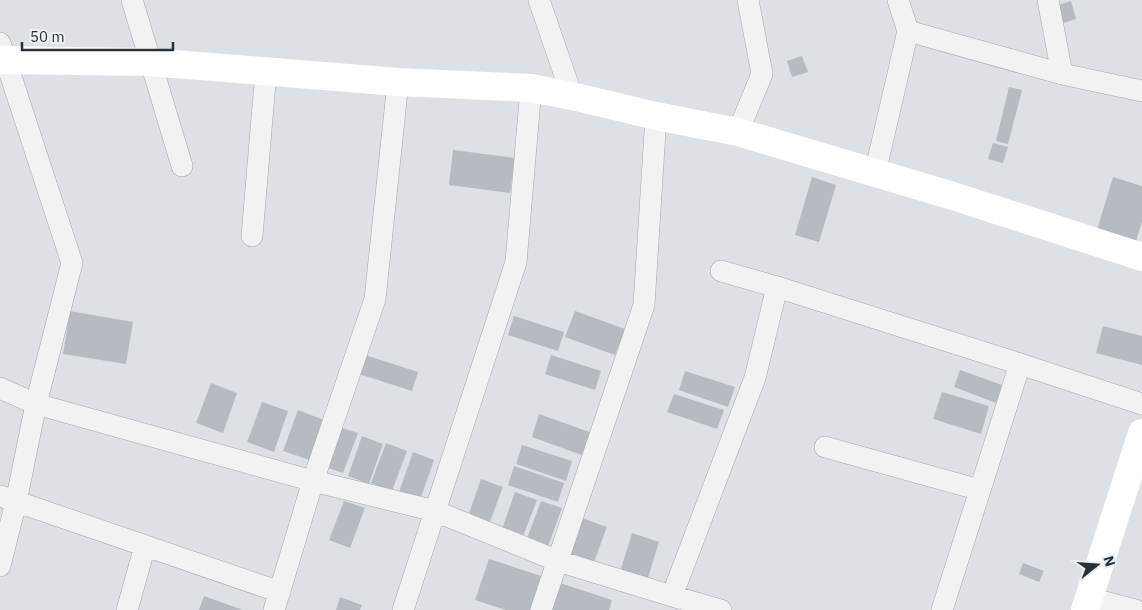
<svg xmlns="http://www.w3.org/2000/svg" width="1142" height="610" font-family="'IBM Plex Sans',sans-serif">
	<rect width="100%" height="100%" fill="#dde1e5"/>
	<path fill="#b5bbc1" d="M1071,1l5,18 -13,4 -5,-18z
		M802,56l6,16 -16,5 -5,-16z
		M1009,87l13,3 -14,54 -12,-3z
		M993,143l15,4 -5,16 -15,-4z
		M453,150l62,8 -5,35 -61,-8z
		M812,177l24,8 -17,57 -24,-7z
		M1113,177l29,9v35l-9,31 -39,-12z
		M70,311l63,11 -7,42 -63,-10z
		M575,311l50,18 -10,26 -50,-18z
		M514,316l50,16 -6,19 -50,-16z
		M1103,326l39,10v29l-46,-12z
		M365,355l53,17 -6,19 -53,-17z
		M551,355l50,16 -6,19 -50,-16z
		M960,370l42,15 -6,18 -42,-16z
		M685,371l50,16 -7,20 -49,-17z
		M211,383l26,10 -14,40 -27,-10z
		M942,392l47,14 -8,28 -48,-15z
		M674,394l50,16 -7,19 -50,-17z
		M262,402l26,9 -14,41 -27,-10z
		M298,410l26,10 -14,40 -27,-9z
		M539,414l56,20 -8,23 -55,-20z
		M336,426l22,7 -15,40 -21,-7z
		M362,436l21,8 -14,40 -21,-8z
		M386,443l21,8 -15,40 -21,-8z
		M522,445l50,16 -6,20 -50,-17z
		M413,452l21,8 -14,40 -21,-8z
		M514,466l50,17 -6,19 -50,-17z
		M481,479l22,8 -15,40 -21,-8z
		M515,492l22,8 -15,39 -21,-7z
		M344,501l21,7 -15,40 -21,-8z
		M541,501l21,7 -15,41 -21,-8z
		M579,517l28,10 -13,35 -28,-11z
		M632,533l27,9 -12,39 -27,-9z
		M489,559l52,17 -11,34h-24l-31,-10z
		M1023,563l21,8 -5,11 -20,-8z
		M557,582l55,18 -3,10h-61z
		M204,596l39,14h-44z
		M340,597l22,8 -2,5h-24z"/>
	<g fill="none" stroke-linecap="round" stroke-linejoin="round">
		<defs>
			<path id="street" d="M132,0l50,166
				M539,0l33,96
				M898,0l10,31 154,43 80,17
				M1048,0l14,74
				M0,43l72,220 -36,141 -20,98 -16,64
				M738,132l24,-58 -14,-74
				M875,173l33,-142
				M252,236l14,-165
				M721,271l56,16 243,77
				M0,388l36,16 277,77 122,30 123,50 114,35 83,-218 22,-91
				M825,447l155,43
				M0,496l280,96
				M672,596l49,14
				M1089,598l46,12
				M127,610l18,-64
				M274,610l39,-129 62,-182 23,-217
				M403,610l113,-348 15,-174
				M541,610l103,-305 12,-189
				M942,610l78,-246 122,40"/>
		</defs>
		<use href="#street" stroke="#a3a8ae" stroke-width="22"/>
		<use href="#street" stroke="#f0f2f4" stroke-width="21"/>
		<path stroke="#fff" stroke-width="28" d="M0,60l150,2 248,20 133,6 41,8 84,20 82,16 215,64 189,61
			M1085,610l57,-177"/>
	</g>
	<g transform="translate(1097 565) rotate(73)" stroke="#ecf0f3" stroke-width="4" paint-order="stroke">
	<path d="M0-4L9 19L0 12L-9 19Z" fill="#29303a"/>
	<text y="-8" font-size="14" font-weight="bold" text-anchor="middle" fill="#29303a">N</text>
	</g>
	<path d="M22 42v8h151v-8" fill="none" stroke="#29303a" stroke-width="2.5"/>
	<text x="30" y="42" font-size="15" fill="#29303a" stroke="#ecf0f3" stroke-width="4" paint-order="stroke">50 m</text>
</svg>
